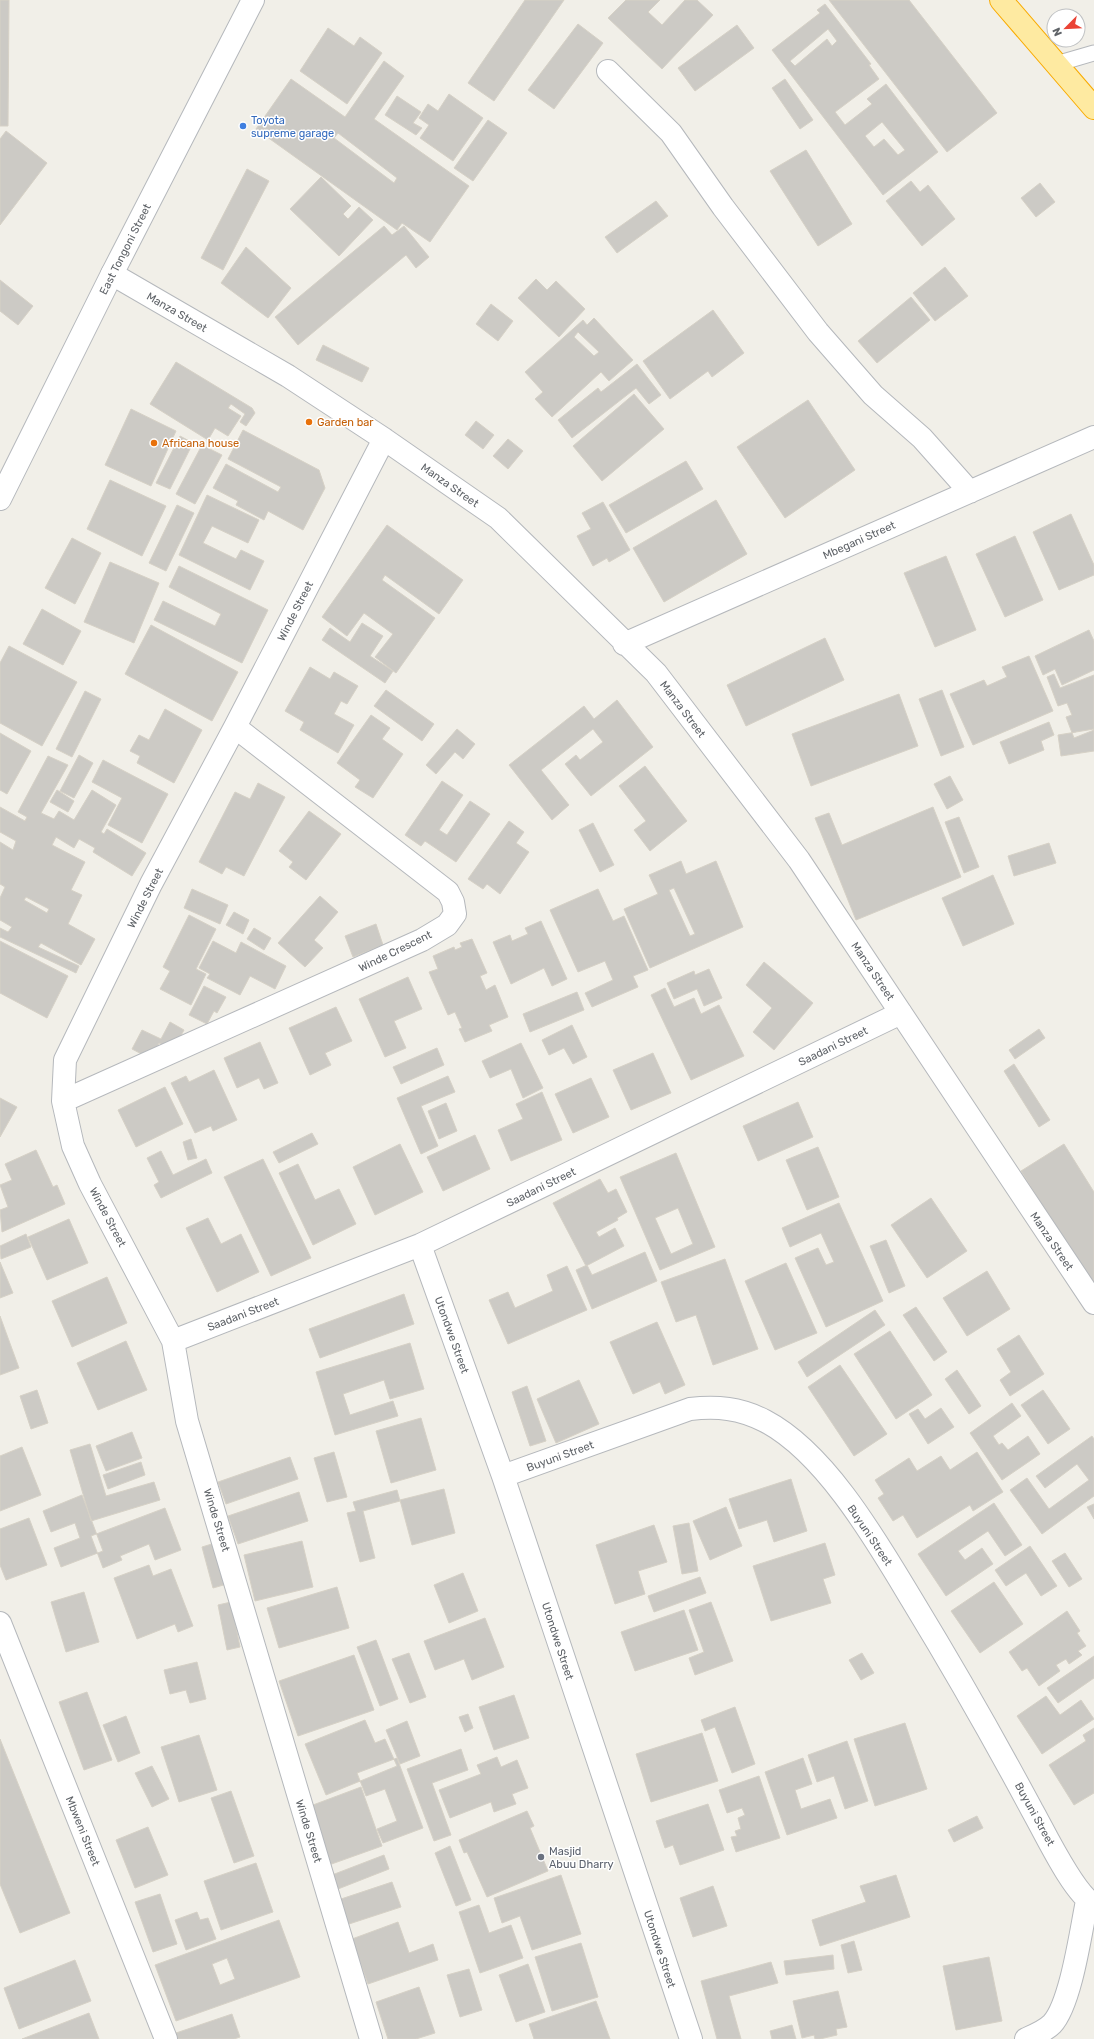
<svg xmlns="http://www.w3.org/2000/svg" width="1094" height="2039" font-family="Rubik,sans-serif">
	<rect width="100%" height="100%" fill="#f1efe8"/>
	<path fill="#cccac5" stroke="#d6d1c6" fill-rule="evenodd" d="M0,0h9l-1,126h-8z
		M525,0h39l-70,101 -26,-18z
		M626,0h34l-12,12 14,13 23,-25h12l16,15 -51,54 -54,-51z
		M829,0h80l88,113 -50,39z
		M825,4l46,60 -2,1 10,14 -44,33 10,13 27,-21 -5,-5 19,-15 52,68 -55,43 -111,-145 48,-37 -3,-3zM828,29l9,12 -5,5 -5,-7 -32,27 -5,-5zM882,122l23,28 -7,5 -14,-16 -10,8 -9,-11z
		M578,24l25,19 -49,66 -26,-19z
		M737,25l17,23 -59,43 -17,-23z
		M328,28l26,18 6,-9 22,16 -35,51 -47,-33z
		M384,61l20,15 -30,43 95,67 -39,56 -28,-19 -5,7 -141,-101 35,-50 54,38zM338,133l59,45 -3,5 -60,-45z
		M785,79l28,41 -13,9 -28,-41z
		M449,94l34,24 -30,43 -33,-23 9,-13 -10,-7 9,-14 10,7z
		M397,96l24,16 -8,11 9,5 -6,7 -31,-20z
		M488,120l19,13 -34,48 -19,-13z
		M6,131l41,32 -47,62v-86z
		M806,150l46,74 -34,22 -48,-75z
		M247,169l22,12 -46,89 -22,-12z
		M321,177l30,29 -8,8 5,5 11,-12 14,13 -34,36 -49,-47z
		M911,181l9,11 8,-7 27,34 -33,27 -36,-45z
		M1040,183l15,19 -19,15 -15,-19z
		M656,201l12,15 -51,37 -12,-16z
		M384,226l8,9 12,-9 25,31 -13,11 -10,-13 -108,90 -23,-28z
		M246,247l45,41 -23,30 -47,-35z
		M945,267l23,29 -33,25 -22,-28z
		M536,279l11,11 9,-9 29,28 -26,28 -41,-39z
		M0,280l33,26 -15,19 -18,-14z
		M911,297l19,23 -53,43 -19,-22z
		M491,304l22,17 -15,20 -22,-17z
		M713,310l31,43 -32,24 -4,-6 -38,28 -27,-38z
		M594,318l39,42 -24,21 -8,-9 -49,45 -17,-18 8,-7 -18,-20 58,-52 4,5zM578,332l21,20 -5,4 -20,-19z
		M323,345l46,23 -7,14 -46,-22z
		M176,362l76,46 3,5 -9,13 -6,-4 5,-8 -14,-10 -3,4 13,8 -13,20 -13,-8 -7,12 -58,-36z
		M637,364l24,31 -12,9 -13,-16 -64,50 -14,-18 40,-32 3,4z
		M634,394l30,35 -62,52 -29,-35z
		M808,400l47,70 -70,48 -48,-71z
		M131,409l45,22 -25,55 -46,-21z
		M476,421l18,14 -11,14 -18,-14z
		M243,430l76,40 6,18 -22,42 -35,-19 -4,9 -28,-15 2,-4 -25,-13 13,-24 52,28 3,-5 -53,-28z
		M180,436l13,7 -23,46 -14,-6z
		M508,439l15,12 -15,18 -15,-13z
		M202,445l20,10 -27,49 -19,-10z
		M686,461l17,28 -77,44 -17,-28z
		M110,480l56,26 -24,50 -55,-27z
		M207,495l52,25 -11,23 -36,-17 -9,17 33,16 5,-9 23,11 -14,29 -71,-35z
		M716,500l31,54 -83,48 -31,-54z
		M603,502l27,48 -21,12 -2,-4 -14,8 -16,-30 14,-7 -9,-16z
		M177,505l17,8 -28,58 -17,-8z
		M1071,514l23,51v10l-35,15 -26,-58z
		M387,525l76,55 -24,34 -54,-39 -3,5 53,38 -39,55 -21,-16 18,-23 -29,-21 -17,23 -25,-19z
		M1015,536l28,64 -38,17 -29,-63z
		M72,538l29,15 -26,51 -30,-16z
		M946,556l30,74 -41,17 -31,-74z
		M110,562l49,21 -25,60 -50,-21z
		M179,566l89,44 -26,53 -88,-43 9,-19 52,25 6,-12 -52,-27z
		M42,609l39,22 -18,34 -40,-21z
		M362,623l21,13 -13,20 23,15 -8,12 -63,-43 8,-12 20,14z
		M151,625l87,47 -26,49 -87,-47z
		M1089,630l5,11v29l-32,15 -7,-16 -12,6 -8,-19z
		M825,638l19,42 -98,46 -19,-41z
		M9,646l68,36 -35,64 -42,-23v-60z
		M1029,656l24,55 -80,34 -23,-51 34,-14 3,6 20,-9 -5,-10z
		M310,667l20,12 4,-7 24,14 -11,18 -6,-3 -7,13 20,11 -16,28 -38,-23 4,-8 -19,-11z
		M1054,674l6,14 34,-13v55l-20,8 -8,-21 6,-2 -5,-12 -9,3 -11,-29z
		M386,690l48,34 -12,17 -48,-35z
		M942,690l22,57 -23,9 -22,-57z
		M85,691l16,8 -29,58 -16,-8z
		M899,694l19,52 -107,40 -19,-52z
		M617,700l36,47 -62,49 -26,-32 11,-9 4,5 23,-18 -10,-13 -52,41 28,35 -17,15 -43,-55 75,-59 10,13z
		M165,709l37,21 -28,53 -37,-20 3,-7 -10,-5 9,-16 10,5z
		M371,715l19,13 -8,11 21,15 -30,44 -18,-11 5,-7 -23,-17z
		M1049,722l5,13 -13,6 3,9 -35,14 -9,-22z
		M457,729l18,15 -12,15 -8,-7 -19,22 -10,-9z
		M1094,729v22l-33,5 -3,-21z
		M0,733l31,18 -24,43 -7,-4z
		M79,755l14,8 -19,35 -14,-7z
		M48,756l20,9 -27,48 13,6 5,-8 15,9 18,-30 24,15 -15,27 3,2 3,-5 39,24 -14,23 -39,-24 2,-4 -16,-9 -5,9 -18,-11 -4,8 33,17 -14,28 11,5 -14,29 27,15 -14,26 -40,-22 -3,4 41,19 -3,7 -76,-36v-9l8,4 4,-5 -12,-7v-22l5,-11 -5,-3v-42l13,8 3,-9 -16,-9v-25l25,14 2,-4 -9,-5zM26,897l23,12 -2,4 -23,-13z
		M103,760l65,34 -26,49 -34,-18 14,-27 -30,-16z
		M645,766l42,55 -37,30 -16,-21 12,-9 -27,-35z
		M950,776l13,24 -16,9 -13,-25z
		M442,781l21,14 -24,35 8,5 23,-34 20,13 -34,48 -31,-21 -4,5 -16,-11z
		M258,783l27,14 -41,79 -18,-9 -4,7 -23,-12 36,-70 15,7z
		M57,790l17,11 -6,11 -18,-10z
		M933,807l28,70 -105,43 -41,-102 14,-5 13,32z
		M309,811l32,23 -35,46 -17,-13 4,-5 -14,-11z
		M959,817l20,50 -15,6 -19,-51z
		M509,821l15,11 -8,11 13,9 -29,42 -13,-10 -4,5 -15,-10z
		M593,823l21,42 -14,7 -21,-42z
		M1049,843l7,20 -42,13 -6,-20z
		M681,861l5,13 30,-13 27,66 -93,41 -26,-59 34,-15 -9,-19zM674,888l21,46 -5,2 -21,-46z
		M993,875l21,49 -51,22 -21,-48z
		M192,889l36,16 -8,19 -36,-16z
		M598,889l15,32 11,-5 24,54 -15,6 5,11 -46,20 -7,-14 28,-13 -8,-19 -27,11 -28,-62z
		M320,896l18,16 -24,28 9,8 -18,19 -27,-24z
		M234,912l15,8 -6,14 -17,-9z
		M189,915l27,14 -20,40 10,5 -15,31 -31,-16 10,-18 -7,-4z
		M541,921l26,58 -15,7 -8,-18 -33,16 -18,-42 17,-7 2,6 16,-7 -3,-6z
		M376,924l7,21 -30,12 -8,-21z
		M254,928l17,10 -7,12 -17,-11z
		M472,939l15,34 -7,3 6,14 9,-5 13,32 -19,8 3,6 -27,11 -6,-13 3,-1 -7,-16 -7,3 -19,-43 9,-3 -5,-13 21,-9 1,3 7,-3 -2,-4z
		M0,941l68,35 -21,42 -47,-25z
		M213,941l23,12 5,-11 45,24 -11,23 -25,-13 -10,19 -33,-17 3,-4 -11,-6z
		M764,962l49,41 -39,47 -21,-18 19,-24 -26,-23z
		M709,969l13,29 -18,8 -7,-17 -23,10 -7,-16 27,-12 1,4z
		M408,977l14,32 -28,12 12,27 -21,9 -26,-58z
		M204,986l22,11 -9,16 -3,-2 -7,13 -18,-9z
		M665,988l9,19 20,-9 7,16 18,-9 25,51 -53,24 -40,-85z
		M577,992l7,18 -54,22 -7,-18z
		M336,1007l16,34 -27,12 6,12 -21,10 -21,-47z
		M170,1022l14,8 -11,20 -14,-7 -8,16 -19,-10 10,-19 19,9z
		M572,1025l15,32 -14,7 -9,-16 -15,7 -7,-15z
		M1039,1029l6,9 -30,21 -6,-9z
		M260,1042l18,41 -14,6 -5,-11 -22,10 -13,-30z
		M521,1043l22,45 -20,10 -12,-29 -21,9 -8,-17z
		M437,1048l7,17 -43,19 -8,-17z
		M653,1053l18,40 -40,17 -18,-40z
		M1014,1064l36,56 -11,7 -35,-56z
		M214,1070l23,50 -24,11 -2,-5 -16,7 -24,-50 15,-7 3,6z
		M448,1076l7,16 -34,14 17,40 -17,8 -24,-56z
		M591,1078l18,39 -36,16 -18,-39z
		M165,1087l18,37 -47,23 -18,-37z
		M542,1092l20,48 -51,21 -13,-31 25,-11 -7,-15z
		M0,1098l17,9 -17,30z
		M798,1102l15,35 -55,24 -15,-35z
		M446,1103l11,28 -18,8 -11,-28z
		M312,1133l6,11 -39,19 -6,-11z
		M475,1135l15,34 -47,22 -16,-34z
		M191,1139l6,19 -9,2 -5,-18z
		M400,1144l23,48 -48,23 -22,-48z
		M1064,1144l30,48v97l-73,-118z
		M818,1147l21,50 -32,13 -21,-50z
		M36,1150l17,37 4,-2 8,19 -63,28 -2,-22 8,-3 -8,-22 12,-5 -7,-16z
		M161,1151l12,24 33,-16 6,14 -51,25 -7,-13 5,-3 -12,-24z
		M676,1153l39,94 -55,23 -40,-93zM678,1208l15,36 -22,10 -16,-36z
		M263,1159l48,99 -40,18 -47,-99z
		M298,1164l17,36 24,-11 17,35 -43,21 -34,-72z
		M600,1179l8,14 8,-4 11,23 -10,6 1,2 -22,12 3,5 16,-9 9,18 -38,20 -33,-63z
		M931,1198l36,53 -40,27 -36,-53z
		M839,1203l44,98 -57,26 -31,-69 23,-10 8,17 8,-3 -13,-29 -31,14 -8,-19z
		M208,1218l13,26 20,-10 18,38 -42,20 -31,-64z
		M69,1219l19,44 -41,17 -19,-43z
		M26,1234l5,13 -30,12 -1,-13z
		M886,1240l19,46 -16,7 -19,-47z
		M645,1252l12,29 -65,28 -16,-39 11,-5 5,10z
		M725,1259l33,90 -45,16 -17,-50 -20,7 -15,-40z
		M0,1262l13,31 -13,5z
		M786,1263l31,70 -42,17 -30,-69z
		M567,1266l20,44 -79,34 -19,-44 19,-8 7,16 38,-17 -6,-16z
		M987,1271l23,38 -43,27 -24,-38z
		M107,1277l20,46 -55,24 -20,-46z
		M404,1294l10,30 -94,34 -11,-29z
		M916,1307l31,45 -13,9 -31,-46z
		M875,1310l10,15 -78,52 -9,-15z
		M0,1316l19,52 -19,7z
		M657,1322l28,63 -20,9 -5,-12 -27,12 -23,-52z
		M890,1331l42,64 -36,24 -42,-65z
		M1019,1335l25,39 -34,22 -10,-16 11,-8 -14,-23z
		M126,1341l21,49 -49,20 -21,-47z
		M410,1343l14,46 -34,10 -6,-19 -41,14 7,21 43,-14 5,15 -63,19 -19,-63z
		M840,1365l47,69 -33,22 -46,-69z
		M957,1370l24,36 -12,8 -24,-35z
		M579,1380l20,44 -43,19 -19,-44z
		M527,1386l19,55 -16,5 -18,-54z
		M37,1390l11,33 -17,6 -11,-33z
		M1043,1390l27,39 -22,15 -27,-39z
		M1012,1403l9,13 -28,20 6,9 3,-2 6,7 20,-14 12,18 -38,26 -32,-47z
		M941,1408l13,19 -26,17 -19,-30 9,-5 7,10z
		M421,1418l15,52 -45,13 -15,-52z
		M132,1432l10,26 -36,13 -10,-25z
		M1092,1436l2,3v57l-52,38 -32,-44 17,-12 22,31 40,-29 -12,-16 -32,24 -9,-12z
		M90,1444l16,52 48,-14 6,18 -69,21 -21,-71z
		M22,1447l19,48 -41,16v-55z
		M334,1452l13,45 -20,5 -13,-44z
		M977,1452l26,40 -30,19 -3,-6 -53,33 -14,-23 -10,6 -15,-23 6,-4 -9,-14 34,-22 8,13 24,-15 9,14z
		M290,1457l8,22 -72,25 -8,-22z
		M141,1462l4,13 -37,14 -5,-14z
		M791,1479l16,52 -33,11 -7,-22 -28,9 -10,-30z
		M444,1489l11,44 -43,12 -12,-45z
		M397,1490l3,11 -37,10 12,47 -15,4 -13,-49 9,-2 -3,-9z
		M299,1492l9,29 -70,23 -10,-28z
		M82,1495l21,56 -42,16 -7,-19 26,-10 -5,-15 -24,9 -8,-21z
		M994,1503l28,42 -17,11 -17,-25 -30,20 7,9 17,-12 11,16 -47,32 -28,-42z
		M1094,1504v15l-7,-12z
		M726,1507l16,39 -32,14 -17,-39z
		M165,1508l16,42 -26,10 -6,-16 -29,12 2,4 -19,8 -12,-32z
		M29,1518l18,47 -41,15 -6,-15v-36z
		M689,1523l9,48 -16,3 -9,-48z
		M654,1525l13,37 -29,9 7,23 -30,10 -19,-59z
		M302,1541l11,46 -58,14 -11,-46z
		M215,1543l12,41 -14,4 -11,-41z
		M825,1543l10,32 -12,4 8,24 -60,18 -18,-55z
		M1030,1546l27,40 -16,10 -15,-23 -20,13 -11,-16z
		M1065,1553l17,26 -13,8 -17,-26z
		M149,1565l4,11 18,-7 22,57 -15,6 -3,-8 -38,15 -23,-61z
		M463,1573l15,38 -29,12 -15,-38z
		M700,1577l6,16 -52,19 -6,-16z
		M994,1582l29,42 -43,29 -29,-42z
		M337,1587l12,41 -70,20 -12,-40z
		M84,1592l15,50 -33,10 -15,-50z
		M231,1602l9,45 -13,3 -9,-45z
		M711,1602l22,59 -38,14 -6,-17 15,-6 -15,-42z
		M684,1610l14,40 -63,21 -14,-39z
		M1067,1611l13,20 -3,2 9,13 -8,5 4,4 -13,9 -3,-5 -10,6 4,6 -21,15 -12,-18 -5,3 -13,-19z
		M485,1618l19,49 -32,13 -8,-21 -29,11 -11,-29z
		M376,1640l22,59 -18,7 -23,-59z
		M409,1653l17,44 -16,6 -18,-44z
		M862,1653l12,20 -13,7 -12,-20z
		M354,1655l20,55 -76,26 -19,-55z
		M1094,1656v22l-36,25 -11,-15z
		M197,1662l9,37 -16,4 -4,-13 -16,4 -6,-24z
		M87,1692l25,68 -28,10 -25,-68z
		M514,1695l15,43 -35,12 -15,-43z
		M1046,1696l14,19 21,-15 13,19 -52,35 -25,-38z
		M735,1707l20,57 -23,9 -17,-46 -10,4 -4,-11z
		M468,1714l5,14 -8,4 -6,-15z
		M126,1716l14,37 -22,9 -15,-37z
		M365,1720l10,23 10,-4 12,27 -71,29 -21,-51z
		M407,1721l13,35 -20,8 -14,-34z
		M905,1723l22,66 -52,17 -21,-67z
		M1094,1728v65l-20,12 -25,-40 37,-24 -3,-6z
		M702,1733l16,48 -67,21 -15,-48z
		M199,1735l18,55 -38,12 -18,-55z
		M0,1739l70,174 -50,20 -20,-49z
		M847,1741l21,60 -23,8 -11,-33 -17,6 -9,-27z
		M461,1749l7,21 -36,13 19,52 -17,6 -27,-72z
		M497,1757l4,10 16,-7 11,28 -16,6 4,10 -22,8 -3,-10 -41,16 -11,-28 42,-16 -4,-9z
		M397,1758l26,70 -40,15 -6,-14 20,-8 -12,-32 -19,7 -9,-23z
		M803,1758l9,26 -17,6 6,19 29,-10 7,19 -50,17 -22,-63z
		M152,1766l17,33 -17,8 -17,-34z
		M759,1776l21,62 -44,14 -5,-15 6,-1 -2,-5 6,-2 -3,-11 7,-3 -3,-7 -15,5 -8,-23z
		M361,1787l21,59 -56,20 -21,-58z
		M231,1791l23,65 -20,7 -23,-65z
		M708,1804l16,46 -44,15 -7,-20 -8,3 -9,-27z
		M527,1811l7,15 -4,2 18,43 -61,26 -20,-45 -3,1 -5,-13z
		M977,1816l6,12 -29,14 -6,-12z
		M148,1827l20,48 -33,13 -19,-48z
		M450,1846l21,54 -15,6 -21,-53z
		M384,1855l5,14 -51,20 -6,-14z
		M256,1863l17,49 -52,18 -17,-49z
		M561,1875l20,59 -49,16 -12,-34 -18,7 -8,-25z
		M896,1875l14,42 -90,29 -8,-26 54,-18 -6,-16z
		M392,1882l9,25 -55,18 -8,-25z
		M713,1886l14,40 -34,11 -13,-39z
		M160,1894l17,50 -24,8 -18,-50z
		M479,1905l10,28 22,-8 12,33 -43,15 -21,-61z
		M197,1912l3,8 8,-2 8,21 -30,11 -11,-30z
		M279,1920l21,57 -124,44 -21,-56zM227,1958l8,21 -15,6 -8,-21z
		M398,1922l11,31 24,-9 5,16 -70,24 -16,-45z
		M854,1941l8,29 -14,3 -7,-28z
		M581,1943l17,54 -46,14 -17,-54z
		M833,1955l1,14 -48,6 -2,-14z
		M989,1957l13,64 -46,9 -13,-64z
		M75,1960l16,41 -72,28 -15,-41z
		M771,1962l7,21 -49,13 12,43h-24l-16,-58z
		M528,1964l17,48 -29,10 -17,-47z
		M469,1969l13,41 -22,7 -13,-42z
		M419,1987l16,46 -19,6h-28l-12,-37z
		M838,1991l9,36 -11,2 1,6 -17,4h-5l-1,-4 -12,3 -9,-37z
		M596,2001l14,38h-76l-5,-15z
		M89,2013l10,26h-77z
		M232,2014l8,23 -6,2h-56l-2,-6z
		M792,2025l4,14h-24l-2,-8z"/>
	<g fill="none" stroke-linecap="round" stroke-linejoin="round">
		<defs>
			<path id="service" d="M1056,64l38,-11"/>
			<path id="minor" d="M608,71l63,62 52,74 95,125 55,63 49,43 48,54
				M112,274l176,102 96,63 114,79 158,155 143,187 295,443
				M624,644l470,-207
				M63,1101l359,-161 25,-15 8,-11 -2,-12 -5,-10 -213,-165
				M420,1245l83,231 188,563
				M173,1341l247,-96 481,-232
				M503,1476l187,-67c27,-3 50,-1 75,12 61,32 112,121 147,179 42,69 82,139 120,210 12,21 42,85 62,94
				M0,1623l166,416
				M371,2039l-184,-618 -14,-80 -83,-157 -17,-38 -10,-45 2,-41 86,-176 84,-157 149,-288
				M1026,2039c9,-4 19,-8 26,-15 19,-20 29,-94 35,-123"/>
			<path id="tertiary" d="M0,499l112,-225 141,-274"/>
			<path id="trunk" d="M1001,0l93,108"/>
		</defs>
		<use href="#service" stroke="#b5b8bc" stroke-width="17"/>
		<use href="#minor" stroke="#b5b8bc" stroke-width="24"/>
		<use href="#tertiary" stroke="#b5b8bc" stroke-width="24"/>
		<use href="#trunk" stroke="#f9ab00" stroke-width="24"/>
		<use href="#service" stroke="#fff" stroke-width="15"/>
		<use href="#minor" stroke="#fff" stroke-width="22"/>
		<use href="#tertiary" stroke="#fff" stroke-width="22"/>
		<use href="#trunk" stroke="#feeaa1" stroke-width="22"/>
	</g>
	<circle fill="#3f7fe0" stroke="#fff" stroke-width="1.5" cx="243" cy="126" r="4"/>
	<g fill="#e8710a" stroke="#fff" stroke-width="1.5">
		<circle cx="309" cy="422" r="4"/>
		<circle cx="154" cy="443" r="4"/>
	</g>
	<circle fill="#6b7280" stroke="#fff" stroke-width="1.5" cx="541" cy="1857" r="4"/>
	<g text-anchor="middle" stroke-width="3" stroke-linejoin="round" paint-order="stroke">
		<g font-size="11" fill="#366cbe" stroke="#fff" text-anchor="start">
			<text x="251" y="124">Toyota<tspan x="251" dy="13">supreme garage</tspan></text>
		</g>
		<g font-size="11" fill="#5f6368" stroke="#fff">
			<text transform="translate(125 249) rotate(-63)" y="4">East Tongoni Street</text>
			<text transform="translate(177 312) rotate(30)" y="4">Manza Street</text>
			<text transform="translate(450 485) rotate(35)" y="4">Manza Street</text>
			<text transform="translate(859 540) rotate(-24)" y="4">Mbegani Street</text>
			<text transform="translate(295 611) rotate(-63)" y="4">Winde Street</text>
			<text transform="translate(683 709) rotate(53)" y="4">Manza Street</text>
			<text transform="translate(145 898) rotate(-63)" y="4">Winde Street</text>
			<text transform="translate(395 951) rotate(-26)" y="4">Winde Crescent</text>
			<text transform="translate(873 971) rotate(56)" y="4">Manza Street</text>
			<text transform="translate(833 1046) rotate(-26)" y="4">Saadani Street</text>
			<text transform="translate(541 1187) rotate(-26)" y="4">Saadani Street</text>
			<text transform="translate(108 1217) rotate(62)" y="4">Winde Street</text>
			<text transform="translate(1052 1241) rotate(56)" y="4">Manza Street</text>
			<text transform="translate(243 1314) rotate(-21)" y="4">Saadani Street</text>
			<text transform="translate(452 1335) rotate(70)" y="4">Utondwe Street</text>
			<text transform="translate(560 1456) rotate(-20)" y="4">Buyuni Street</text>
			<text transform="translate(217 1520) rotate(73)" y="4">Winde Street</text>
			<text transform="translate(870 1535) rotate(56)" y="4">Buyuni Street</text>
			<text transform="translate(558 1641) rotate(72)" y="4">Utondwe Street</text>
			<text transform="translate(1035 1814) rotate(61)" y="4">Buyuni Street</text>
			<text transform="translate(83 1831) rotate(68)" y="4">Mbweni Street</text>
			<text transform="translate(309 1831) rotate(73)" y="4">Winde Street</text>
			<text transform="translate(660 1949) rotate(72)" y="4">Utondwe Street</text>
		</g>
		<g font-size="11" fill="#c56008" stroke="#fff" text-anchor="start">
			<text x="317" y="426">Garden bar</text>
			<text x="162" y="447">Africana house</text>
		</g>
		<g font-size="11" fill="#5b616d" stroke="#fff" text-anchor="start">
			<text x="549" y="1855">Masjid<tspan x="549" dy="13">Abuu Dharry</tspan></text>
		</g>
	</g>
	<g transform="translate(1066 28) rotate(246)"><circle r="19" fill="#ffffff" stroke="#bfc1c3"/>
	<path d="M0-3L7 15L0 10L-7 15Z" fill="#ea4335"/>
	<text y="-6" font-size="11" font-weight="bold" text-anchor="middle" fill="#5f6368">N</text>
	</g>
</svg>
